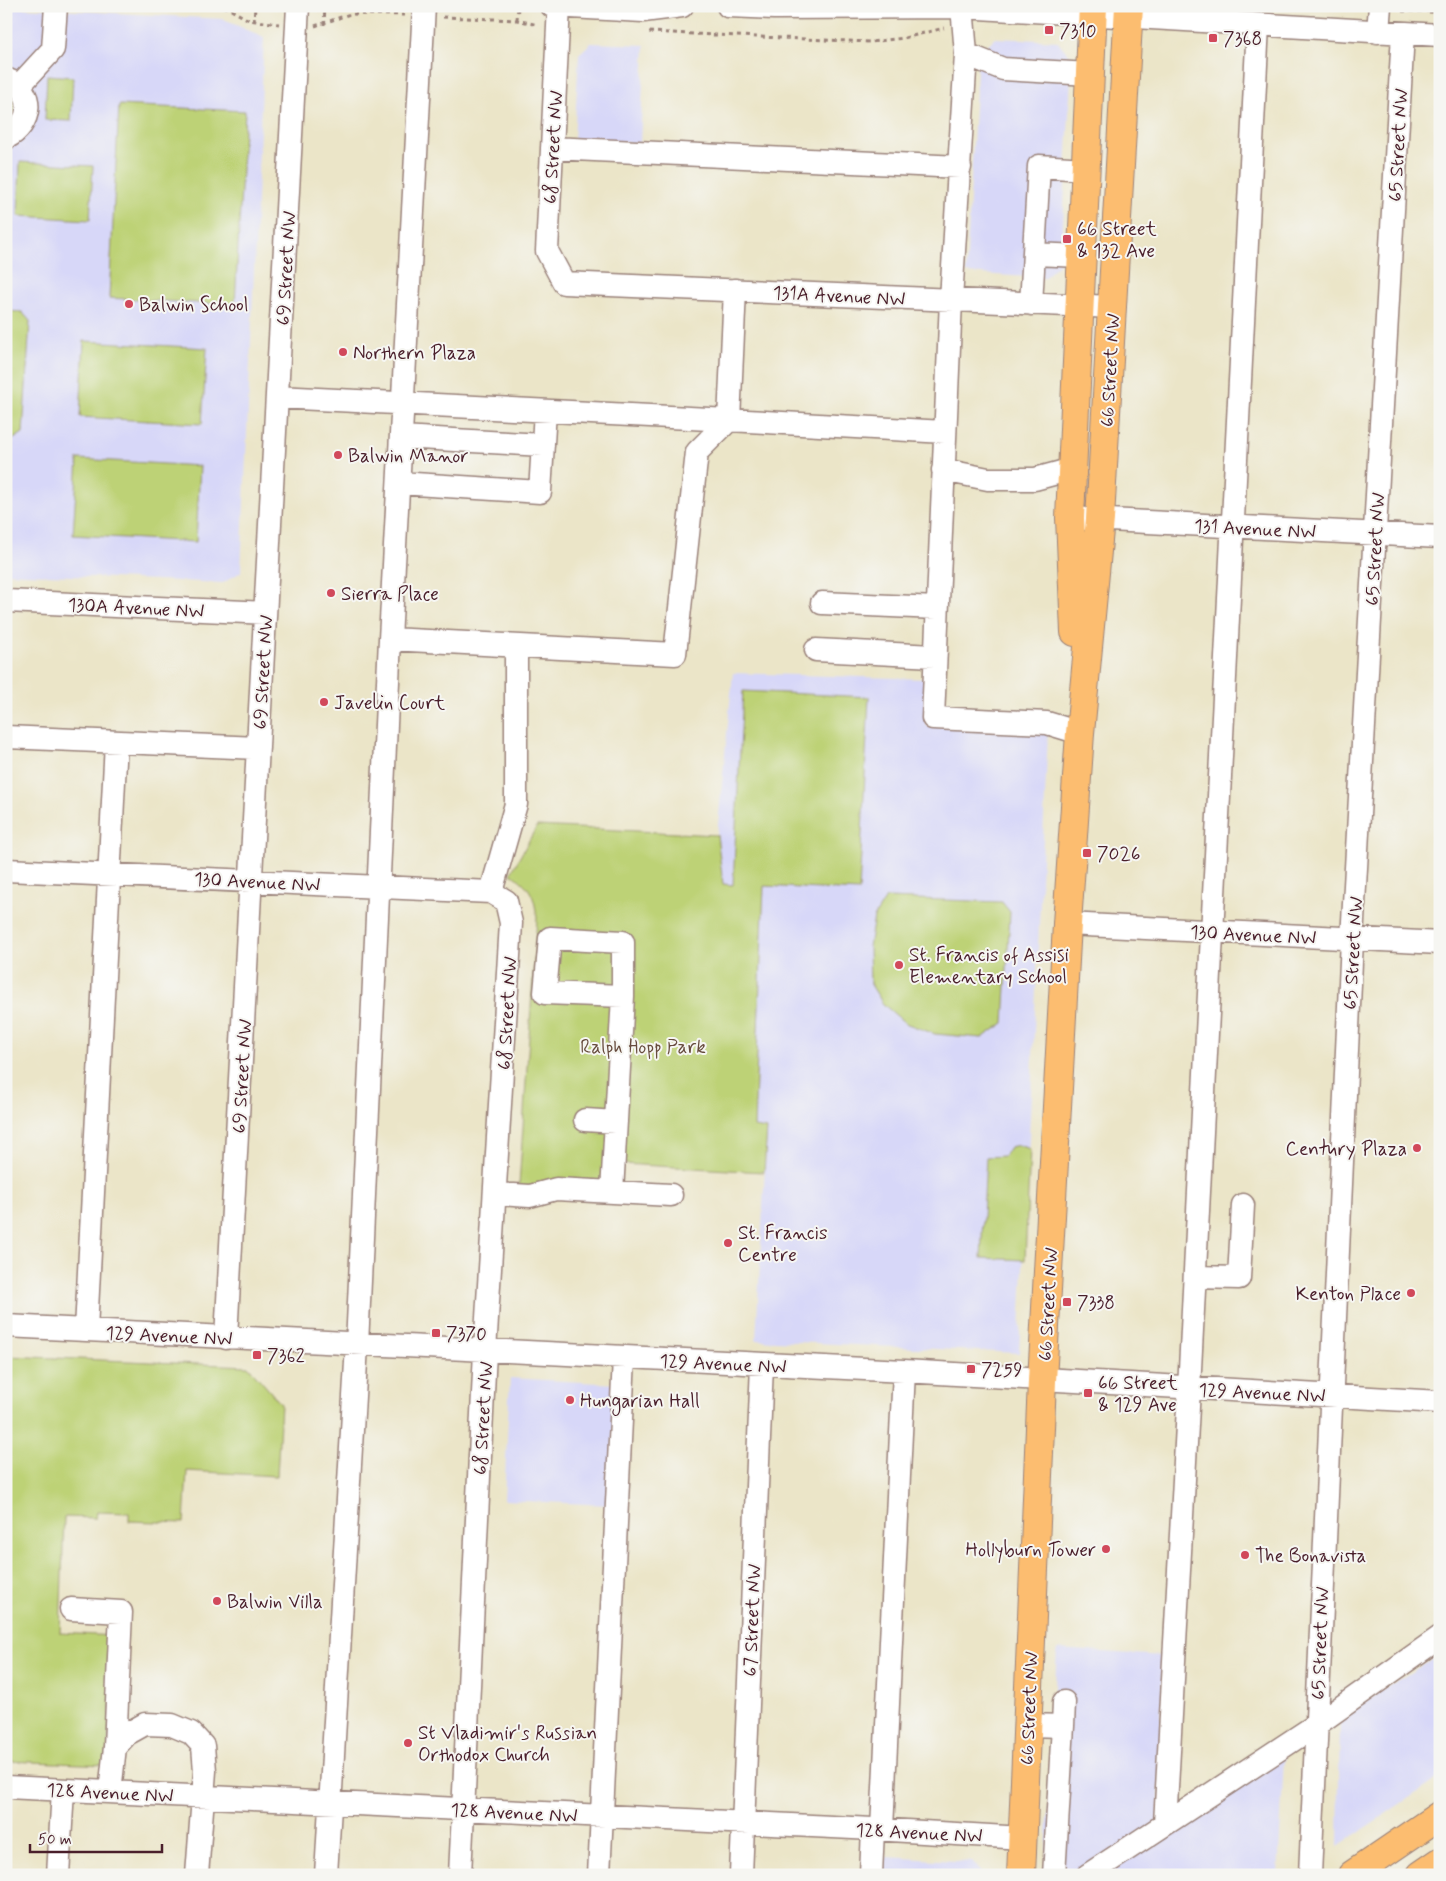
<svg xmlns="http://www.w3.org/2000/svg" width="1446" height="1881" font-family="Mynerve,sans-serif">
	<rect width="100%" height="100%" fill="#f6f6f2"/>
	<filter id="ink" filterUnits="userSpaceOnUse"><feTurbulence type="fractalNoise" baseFrequency=".02" numOctaves="2"/><feDisplacementMap in="SourceGraphic" scale="10" xChannelSelector="R" yChannelSelector="G"/><feConvolveMatrix kernelMatrix="1 2 1 2 8 2 1 2 1" color-interpolation-filters="sRGB"/></filter>
	<filter id="wash" filterUnits="userSpaceOnUse"><feTurbulence type="fractalNoise" baseFrequency=".0096" numOctaves="4" result="noise"/><feDisplacementMap in="SourceGraphic" scale="20" xChannelSelector="R" yChannelSelector="G"/><feGaussianBlur stdDeviation="1.12" result="paint"/><feColorMatrix in="noise" values="0 0 0 0 0 0 0 0 0 0 0 0 0 0 0 0 0 1.4 0 .05"/><feComposite in="paint" operator="in"/></filter>
	<g filter="url(#wash)">
		<rect width="100%" height="100%" fill="#ebe5c8"/>
		<path fill="#d7d7f8" d="M6,7l216,12 42,18 -23,535 -18,11 -217,-10z
			M995,38l62,3 15,17 -11,204 -17,16 -78,-5 12,-219z
			M591,43l54,2 -5,98 -66,-3 5,-86z
			M733,673l195,6 -2,47 122,6 -29,621 -263,-13 11,-211 -13,-2 3,-83 -34,-159 -6,-50z
			M510,1378l106,6 -7,121 -105,-5z
			M1057,1649l106,7 -5,181 126,-80 -6,118h-233z
			M1440,1654v123l-102,69 2,-129z
			M885,1857l87,5 12,13h-100z"/>
		<path fill="#bdd276" stroke="#847850" d="M47,75l26,2 -2,44 -26,-1z
			M6,90l10,9 1,14 -11,13z
			M119,105l126,6 -10,194 -126,-7z
			M20,162l73,4 -3,54 -72,-4z
			M6,311l16,1 8,9 -7,112 -17,11z
			M84,341l123,7 -5,76 -122,-7z
			M78,459l122,7 -4,76 -123,-7z
			M743,691l126,6 -10,194 -95,-5 -10,241 13,2 -3,43 -142,-8 -2,27 -101,-5 18,-268c-3,-24 -6,-30 -26,-45l26,-47 180,9 6,49 10,1z
			M886,898l116,4 8,10 -6,111 -22,15 -47,-4 -30,-11 -22,-19 -13,-21 -1,-36 5,-30z
			M1019,1145l11,4 -5,111 -44,-2 5,-101 18,-1 6,-9z
			M6,1356l242,10 33,38 -4,72 -90,-5 -3,52 -55,-2v-8l-32,-1 -1,6 -32,-1 -4,116 54,3 -7,129 -101,-4z"/>
	</g>
	<g filter="url(#ink)">
		<g fill="none" stroke-linecap="round" stroke-linejoin="round">
			<defs>
				<path id="minor" d="M552,6l91,5 39,-5
					M559,6l-12,245 17,32 549,24
					M728,6l46,2 188,-1 478,28
					M962,6l4,48 -15,246 -18,418 114,5 33,10
					M1378,32l2,-26
					M966,54l37,15 87,5
					M6,79c31,11 26,46 0,59
					M19,86l34,-37 3,-43
					M552,148l408,19
					M1034,254l47,2
					M735,290l-6,130 216,12
					M1031,304l8,-138 46,3
					M278,397l451,23 -32,32 -22,202 -285,-15
					M401,437l142,8
					M943,470l45,9h47l37,-10
					M399,483l141,9 5,-81
					M1070,518l370,19
					M6,601l259,12
					M822,603l115,5
					M816,650l118,6
					M6,737l252,11
					M6,870l485,22 15,9 5,22 -26,428 -25,524
					M491,892l25,-88v-158
					M1067,924l373,19
					M585,1120l31,2
					M612,1192l11,-196v-54l-73,-4 -5,55 78,3
					M496,1194l34,2 26,-7 115,6
					M1195,1277l44,1 4,-73
					M6,1326l898,45 536,31
					M86,1330l30,-588
					M226,1338l72,-1332
					M71,1609l50,3 -6,135 -5,45
					M1028,1725l35,1 -9,149
					M1063,1726l1,-24
					M115,1747l12,-13 18,-10 27,1 19,8 12,13 2,25 -8,104
					M6,1787l867,42 150,9
					M1165,1824l24,-435 69,-1364
					M882,1829l22,-458
					M58,1875l5,-85
					M326,1875l31,-530 33,-706 34,-633
					M599,1875l25,-517
					M741,1875l21,-510
					M871,1875l2,-46
					M1088,1875l228,-150 124,-88
					M1310,1875l42,-936 51,-906"/>
				<path id="major" d="M1075,632l-5,-114 23,-512
					M1021,1875l21,-494 25,-457 13,-191 20,-214 29,-513
					M1352,1875l88,-60
					M1421,1875l19,-13"/>
			</defs>
			<use href="#minor" stroke="#9a827a" stroke-width="25"/>
			<use href="#major" stroke="#9a827a" stroke-width="30"/>
			<path stroke="#9a827a" stroke-width="3" stroke-dasharray="4 4" stroke-linecap="butt" d="M224,6l25,14 30,4
				M1402,11h27
				M1429,12h11
				M443,17l74,3 21,5
				M517,20l1,-14
				M254,22l1,-16
				M324,25l1,-19
				M315,26l35,-12 54,1
				M649,32l221,10 34,-4 40,-10"/>
			<use href="#minor" stroke="#fff" stroke-width="22"/>
			<use href="#major" stroke="#fcbd6f" stroke-width="28"/>
		</g>
	</g>
	<g fill="#d1495b" stroke="#f6f6f2" stroke-width="2">
		<rect x="1044" y="25" width="10" height="10" rx="2.5"/>
		<rect x="1208" y="33" width="10" height="10" rx="2.5"/>
		<rect x="1062" y="234" width="10" height="10" rx="2.5"/>
		<circle cx="129" cy="304" r="5"/>
		<circle cx="343" cy="352" r="5"/>
		<circle cx="338" cy="455" r="5"/>
		<circle cx="331" cy="593" r="5"/>
		<circle cx="324" cy="702" r="5"/>
		<rect x="1082" y="848" width="10" height="10" rx="2.5"/>
		<circle cx="899" cy="965" r="5"/>
		<circle cx="1417" cy="1148" r="5"/>
		<circle cx="728" cy="1243" r="5"/>
		<circle cx="1411" cy="1293" r="5"/>
		<rect x="1062" y="1297" width="10" height="10" rx="2.5"/>
		<rect x="431" y="1328" width="10" height="10" rx="2.5"/>
		<rect x="252" y="1350" width="10" height="10" rx="2.5"/>
		<rect x="966" y="1364" width="10" height="10" rx="2.5"/>
		<rect x="1083" y="1388" width="10" height="10" rx="2.5"/>
		<circle cx="570" cy="1400" r="5"/>
		<circle cx="1106" cy="1549" r="5"/>
		<circle cx="1245" cy="1555" r="5"/>
		<circle cx="217" cy="1601" r="5"/>
		<circle cx="408" cy="1743" r="5"/>
	</g>
	<g text-anchor="middle" stroke-width="4" stroke-linejoin="round" paint-order="stroke">
		<g font-size="19" fill="#4a1f2b" stroke="#f6f6f2" text-anchor="start">
			<text x="1059" y="37">7310</text>
			<text x="1223" y="45">7368</text>
			<text x="1077" y="235">66 Street<tspan x="1077" dy="22">&amp; 132 Ave</tspan></text>
			<text x="139" y="311">Balwin School</text>
			<text x="353" y="359">Northern Plaza</text>
			<text x="348" y="462">Balwin Manor</text>
			<text x="341" y="600">Sierra Place</text>
			<text x="334" y="709">Javelin Court</text>
			<text x="1097" y="860">7026</text>
			<text x="909" y="961">St. Francis of Assisi<tspan x="909" dy="22">Elementary School</tspan></text>
			<text x="1407" y="1155" text-anchor="end">Century Plaza</text>
			<text x="738" y="1239">St. Francis<tspan x="738" dy="22">Centre</tspan></text>
			<text x="1401" y="1300" text-anchor="end">Kenton Place</text>
			<text x="1077" y="1309">7338</text>
			<text x="446" y="1340">7370</text>
			<text x="267" y="1362">7362</text>
			<text x="981" y="1376">7259</text>
			<text x="1098" y="1389">66 Street<tspan x="1098" dy="22">&amp; 129 Ave</tspan></text>
			<text x="580" y="1407">Hungarian Hall</text>
			<text x="1096" y="1556" text-anchor="end">Hollyburn Tower</text>
			<text x="1255" y="1562">The Bonavista</text>
			<text x="227" y="1608">Balwin Villa</text>
			<text x="418" y="1739">St Vladimir's Russian<tspan x="418" dy="22">Orthodox Church</tspan></text>
		</g>
		<g font-size="19" fill="#4a1f2b" stroke="#f6f6f2">
			<text transform="translate(1397 145) rotate(-87)" y="7">65 Street NW</text>
			<text transform="translate(552 147) rotate(-87)" y="7">68 Street NW</text>
			<text transform="translate(285 268) rotate(-87)" y="7">69 Street NW</text>
			<text transform="translate(839 295) rotate(3)" y="7">131A Avenue NW</text>
			<text transform="translate(1109 370) rotate(-87)" y="7">66 Street NW</text>
			<text transform="translate(1255 528) rotate(3)" y="7">131 Avenue NW</text>
			<text transform="translate(1374 549) rotate(-87)" y="7">65 Street NW</text>
			<text transform="translate(136 607) rotate(3)" y="7">130A Avenue NW</text>
			<text transform="translate(262 672) rotate(-87)" y="7">69 Street NW</text>
			<text transform="translate(257 881) rotate(3)" y="7">130 Avenue NW</text>
			<text transform="translate(1253 934) rotate(3)" y="7">130 Avenue NW</text>
			<text transform="translate(1352 953) rotate(-87)" y="7">65 Street NW</text>
			<text transform="translate(506 1013) rotate(-87)" y="7">68 Street NW</text>
			<text transform="translate(241 1076) rotate(-87)" y="7">69 Street NW</text>
			<text transform="translate(1047 1304) rotate(-87)" y="7">66 Street NW</text>
			<text transform="translate(169 1335) rotate(3)" y="7">129 Avenue NW</text>
			<text transform="translate(723 1363) rotate(3)" y="7">129 Avenue NW</text>
			<text transform="translate(1262 1392) rotate(3)" y="7">129 Avenue NW</text>
			<text transform="translate(482 1418) rotate(-87)" y="7">68 Street NW</text>
			<text transform="translate(751 1620) rotate(-88)" y="7">67 Street NW</text>
			<text transform="translate(1319 1643) rotate(-88)" y="7">65 Street NW</text>
			<text transform="translate(1028 1708) rotate(-88)" y="7">66 Street NW</text>
			<text transform="translate(110 1792) rotate(3)" y="7">128 Avenue NW</text>
			<text transform="translate(514 1812) rotate(3)" y="7">128 Avenue NW</text>
			<text transform="translate(919 1832) rotate(3)" y="7">128 Avenue NW</text>
		</g>
		<g font-size="19" fill="#674c3e" stroke="#f6f6f2">
			<text x="643" y="1053">Ralph Hopp Park</text>
		</g>
	</g>
	<rect width="1446" height="1881" fill="none" stroke="#f6f6f2" stroke-width="25"/>
	<path d="M30 1844v8h132v-8" fill="none" stroke="#4a1f2b" stroke-width="2.5"/>
	<text x="38" y="1844" font-size="15" fill="#4a1f2b" stroke="#f6f6f2" stroke-width="4" paint-order="stroke">50 m</text>
</svg>
